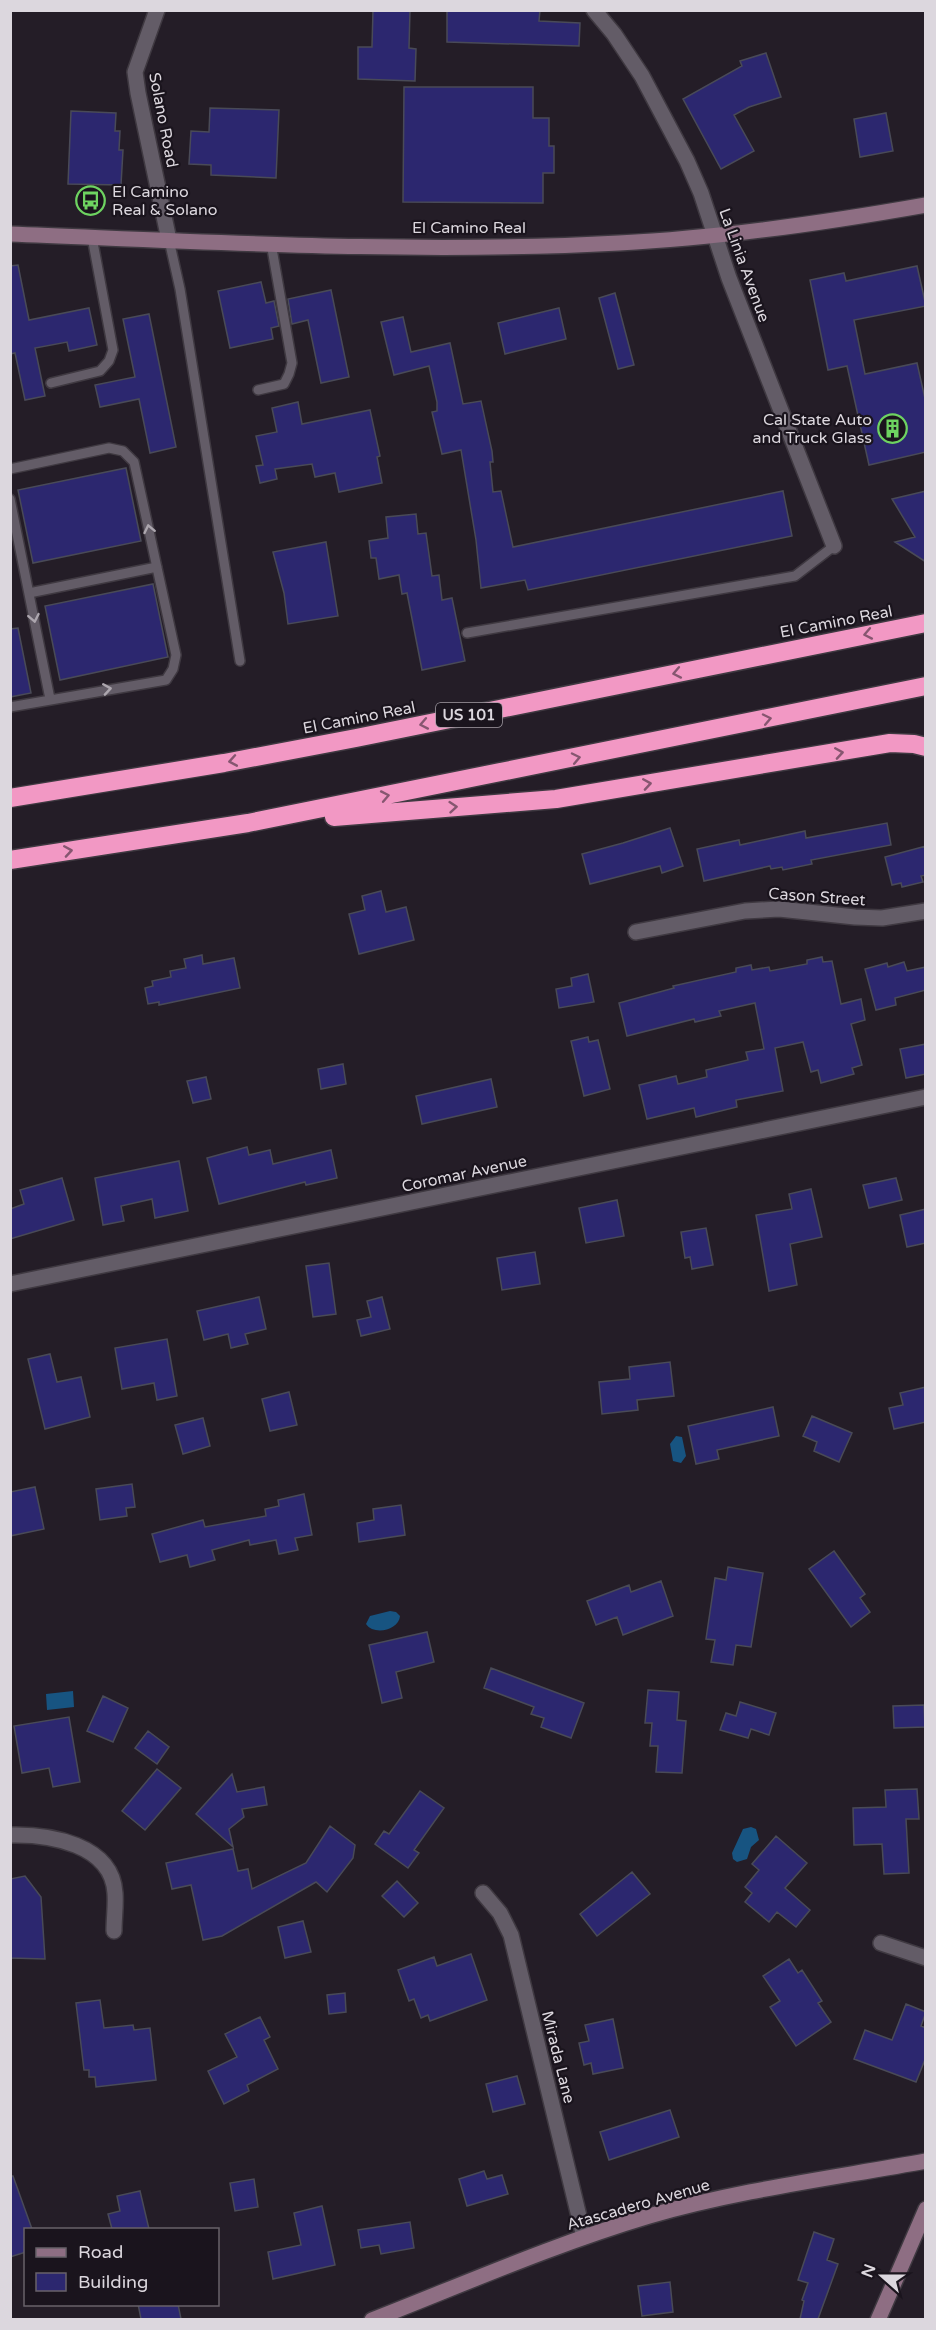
<svg xmlns="http://www.w3.org/2000/svg" width="936" height="2330" font-family="'Varela Round',sans-serif">
	<rect width="100%" height="100%" fill="#241d27"/>
	<path fill="#175481" d="M676,1436l6,1 4,19 -5,7 -8,-2 -3,-17z
		M390,1611l6,1 4,4c-1,14 -26,20 -34,8l4,-8z
		M73,1691l1,16 -27,3 -1,-16z
		M751,1827l5,2 3,11 -8,7 -4,12 -10,3 -4,-3 -1,-6 11,-24z"/>
	<path fill="#2c276f" stroke="#494a57" stroke-width="1.5" d="M373,10h37l-1,38 7,1 -1,32 -57,-2v-32h14z
		M447,10h93l-1,11 41,2 -1,23 -132,-4z
		M766,53l15,44 -32,10 -15,8 20,36 -33,18 -38,-70 59,-33 -2,-5z
		M404,87h129v31h16v28h5v27h-11v30l-140,-1z
		M210,108l69,2 -3,68 -65,-3v-10l-22,-1 2,-33 18,1z
		M71,111l45,2 -1,18h5l-1,19h4l-2,35 -53,-1z
		M886,113l7,38 -33,6 -6,-38z
		M18,265l11,55 60,-12 8,37 -28,6 -2,-9 -32,6 10,48 -20,4 -10,-47 -5,1v-88z
		M917,266l9,40 -72,14 11,54 52,-11 9,40v49l-57,13 -22,-99 -19,4 -18,-90 34,-7 2,8z
		M261,282l5,21 8,-2 5,25 -8,2 2,11 -43,9 -12,-57z
		M331,290l18,87 -28,6 -13,-63 -16,4 -4,-25z
		M615,293l19,72 -16,4 -19,-71z
		M559,308l7,31 -61,15 -7,-31z
		M149,314l27,133 -26,6 -11,-54 -39,8 -5,-22 40,-8 -12,-58z
		M403,317l8,35 39,-9 13,61 18,-3 11,50 1,11h-3l3,30 8,-1 12,56 270,-56 9,45 -264,54 -3,-10 -44,8 -5,-48 -15,-90 -19,4 -10,-42 5,-1v-9l-8,-36 -35,9 -13,-53z
		M298,402l4,22 68,-14 10,46 -3,1 5,26 -43,9 -4,-19 -20,4 -3,-13 -37,5 2,10 -17,4 -4,-17 7,-1 -7,-29 21,-4 -5,-24z
		M126,468l15,73 -108,22 -15,-73z
		M926,491v71l-31,-20 20,-5 -23,-38z
		M416,514l2,20 8,-1 6,43 7,-1 3,25 10,-2 13,63 -43,9 -15,-77 -5,1 -3,-19 -20,4 -3,-21h-5l-2,-17 19,-3 -2,-21z
		M326,542l12,74 -50,8 -4,-31 -11,-41z
		M153,584l15,73 -108,23 -15,-74z
		M18,628l13,65 -21,4v-68z
		M887,823l4,22 -80,15 1,4 -29,6 -1,-3 -11,2 -1,-3 -66,15 -7,-32 42,-9 1,5 65,-14 1,7z
		M670,828l13,38 -21,7 -2,-7 -70,18 -8,-30 41,-11z
		M926,846v29l-5,1 2,6 -21,5 -1,-4 -9,2 -7,-28z
		M381,891l5,21 20,-5 8,33 -55,14 -10,-40 16,-4 -3,-14z
		M202,955l1,9 31,-6 6,30 -81,17v-3l-11,2 -3,-16 8,-2 -1,-5 19,-4 -1,-6 16,-3 -2,-9z
		M822,957l1,5 9,-1 9,43 20,-5 4,21 -14,4 11,41 -10,3 2,6 -33,9 -3,-13 -7,2 -8,-30 -28,6 8,43 -47,9 1,7 -41,10 -2,-9 -47,11 -8,-34 37,-9 2,8 29,-7 -1,-7 42,-10 -2,-8 18,-3 -9,-46 -36,8 2,5 -26,6 -1,-3 -67,17 -8,-33 55,-15 -1,-2 63,-14v-4l15,-3 1,5 17,-3 1,4 37,-7v-4z
		M904,962l3,9 19,-4v23l-31,8 1,7 -20,5 -11,-41 22,-6 1,4z
		M588,974l6,28 -35,6 -3,-19 16,-3 -1,-8z
		M588,1037l1,5 9,-2 12,49 -26,7 -13,-55z
		M926,1044v30l-20,4 -6,-29z
		M343,1064l3,20 -25,5 -3,-20z
		M206,1077l5,22 -18,4 -6,-22z
		M491,1079l6,28 -75,17 -6,-28z
		M247,1147l2,8 21,-5 3,14 58,-14 6,28 -31,7 -1,-3 -86,22 -12,-46z
		M179,1161l9,50 -33,7 -3,-19 -31,7 3,15 -21,4 -8,-47z
		M62,1178l12,42 -64,19v-30l14,-5 -4,-14z
		M896,1178l6,22 -33,8 -6,-23z
		M811,1189l11,48 -32,7 7,41 -28,6 -13,-76 36,-6 -3,-15z
		M617,1200l7,36 -38,7 -7,-35z
		M926,1209v34l-19,4 -7,-32z
		M706,1228l7,37 -21,4 -2,-12 -5,1 -4,-26z
		M535,1252l5,32 -38,6 -5,-32z
		M329,1263l7,51 -23,3 -7,-51z
		M259,1297l7,32 -21,5 3,10 -17,4 -3,-14 -24,6 -7,-29z
		M382,1297l8,32 -29,7 -4,-16 14,-3 -4,-16z
		M167,1339l10,57 -20,4 -3,-17 -32,6 -7,-41z
		M50,1354l7,28 24,-5 9,40 -45,12 -17,-70z
		M670,1362l4,34 -37,4 1,10 -36,4 -3,-32 31,-3 -1,-12z
		M926,1387v35l-32,7 -5,-21 14,-3 -3,-12z
		M289,1392l8,33 -27,6 -8,-32z
		M773,1407l6,29 -62,14 2,9 -23,5 -8,-38z
		M812,1416l40,17 -13,29 -25,-11 3,-9 -14,-6z
		M203,1418l7,28 -27,8 -8,-29z
		M132,1484l3,23 -9,1 1,8 -27,4 -4,-31z
		M35,1487l9,42 -34,7v-44z
		M304,1494l8,41 -17,3 3,12 -19,4 -3,-14 -26,5 -1,-5 -37,10 3,10 -25,7 -3,-12 -27,7 -8,-28 51,-14 2,7 61,-11 -1,-7 14,-3 -1,-6z
		M401,1505l4,30 -46,7 -2,-19 17,-3 -1,-11z
		M834,1551l31,43 -5,4 10,14 -19,15 -42,-58z
		M728,1567l35,6 -12,74 -15,-2 -3,20 -22,-3 4,-22 -9,-1 9,-61 11,2z
		M661,1581l12,35 -50,19 -6,-18 -21,8 -9,-24 42,-16 2,7z
		M427,1632l7,30 -38,10 6,26 -20,5 -13,-58z
		M491,1668l93,35 -13,35 -30,-11 3,-9 -13,-4 3,-7 -50,-19z
		M648,1690l31,2 -2,28 9,1 -4,52 -26,-1 2,-26h-8l2,-23h-7z
		M103,1696l25,12 -15,34 -26,-11z
		M740,1702l36,11 -7,22 -18,-6 -3,9 -28,-8 6,-17 10,3z
		M924,1705l1,22 -31,1 -1,-22z
		M69,1717l11,65 -27,5 -4,-19 -27,5 -8,-47z
		M148,1731l21,16 -12,17 -22,-16z
		M157,1769l24,19 -36,42 -23,-19z
		M232,1774l5,18 27,-5 3,18 -25,4 2,8 -15,12 4,18 -37,-33z
		M917,1789l2,30h-13l3,54 -25,1 -2,-30 -28,1 -1,-37 33,-1 -1,-17z
		M420,1791l24,17 -30,42 5,3 -11,15 -33,-24 9,-13 5,3z
		M330,1826l25,19 -2,13 -26,34 -11,-10 -94,54 -19,4 -12,-55 -19,4 -6,-26 67,-14 5,22 10,-2 4,20 54,-26z
		M776,1836l31,27 -22,25 25,22 -14,17 -19,-15 -8,10 -24,-20 7,-9 -7,-6 14,-17 -7,-6z
		M632,1872l18,22 -53,42 -17,-22z
		M25,1876l16,21 4,62 -35,-1v-79z
		M397,1881l21,22 -14,14 -22,-21z
		M303,1921l8,31 -26,6 -7,-31z
		M471,1954l16,46 -57,21 -2,-6 -7,3 -7,-19 -5,2 -11,-31 36,-13 3,9z
		M789,1959l9,14 4,-3 20,31 -4,2 13,19 -35,24 -26,-39 10,-6 -17,-25z
		M345,1993l1,19 -17,2 -2,-19z
		M100,2000l4,28 29,-3 1,5 16,-2 6,52 -60,7 -1,-10h-6v-7h-5l-8,-67z
		M906,2004l20,8 -5,14 5,2v29l-10,25 -62,-23 11,-29 27,10z
		M260,2017l10,20 -6,3 14,29 -31,16 2,6 -25,13 -16,-33 29,-14 -12,-23z
		M613,2019l10,49 -30,6 -2,-11 -7,2 -5,-22 10,-2 -4,-16z
		M517,2076l8,28 -32,8 -7,-28z
		M670,2110l9,27 -70,23 -9,-28z
		M484,2171l3,8 15,-4 6,19 -41,12 -8,-27z
		M10,2176h3l19,53h-6v23l-16,5z
		M254,2179l4,28 -23,4 -5,-28z
		M140,2191l9,38h-37l-4,-15 12,-3 -3,-15z
		M322,2206l13,59 -62,14 -5,-27 33,-7 -7,-32z
		M410,2222l4,26 -33,6 -2,-9 -18,3 -3,-18z
		M814,2232l20,7 -7,21 11,4 -20,55h-18l4,-18 -2,-1 6,-17 -10,-3z
		M670,2282l3,30 -31,4 -4,-30z
		M138,2304h40l3,15h-40z"/>
	<g fill="none" stroke-linecap="round" stroke-linejoin="round">
		<defs>
			<path id="lane" d="M169,240l11,49 60,372
				M51,383l49,-12 9,-10 4,-11 -21,-113
				M258,390l26,-6 5,-10 3,-11 -21,-120
				M10,469l99,-21 14,3 11,11 42,193 -3,14 -7,11 -156,27
				M10,499l40,200
				M29,593l128,-26
				M467,633l328,-57 39,-30"/>
			<path id="street" d="M157,10l-22,62 3,21 31,147
				M594,10l20,24 28,42 45,85 14,32 28,85 105,268
				M636,932l109,-21 34,-2 76,8 27,1 44,-7
				M10,1284l916,-187
				M10,1835c39,-1 102,9 105,58 1,12 -1,25 -1,38
				M483,1893l17,20 11,22 73,302
				M881,1943l45,15"/>
			<path id="secondary" d="M10,234c203,8 407,20 609,9 103,-5 205,-20 307,-38
				M372,2320c92,-36 183,-76 277,-104 90,-26 184,-38 277,-55
				M878,2320l48,-111"/>
			<path id="highway" d="M10,798l214,-35 132,-25 570,-115
				M334,817l222,-18 334,-56 24,1 12,3
				M10,860l238,-37 678,-137"/>
		</defs>
		<use href="#lane" stroke="#3f3941" stroke-width="12"/>
		<use href="#street" stroke="#3f3941" stroke-width="18"/>
		<use href="#secondary" stroke="#3f3941" stroke-width="18"/>
		<use href="#highway" stroke="#3f3941" stroke-width="21"/>
		<use href="#lane" stroke="#635c67" stroke-width="9"/>
		<use href="#street" stroke="#635c67" stroke-width="15"/>
		<use href="#secondary" stroke="#8e6e83" stroke-width="15"/>
		<use href="#highway" stroke="#f298c4" stroke-width="18"/>
	</g>
	<defs><path id="oneway-chevron" d="M-2-3.5L2.5 0L-2 3.5" fill="none" stroke-width="1.6" stroke-linecap="round" stroke-linejoin="round" transform="scale(1.5)"/></defs>
	<g stroke="#aca6ae">
		<use href="#oneway-chevron" transform="translate(149 529) rotate(-102)"/>
		<use href="#oneway-chevron" transform="translate(34 618) rotate(79)"/>
		<use href="#oneway-chevron" transform="translate(107 689) rotate(-9)"/>
	</g>
	<g stroke="#865670">
		<use href="#oneway-chevron" transform="translate(868 634) rotate(169)"/>
		<use href="#oneway-chevron" transform="translate(677 673) rotate(169)"/>
		<use href="#oneway-chevron" transform="translate(767 719) rotate(-12)"/>
		<use href="#oneway-chevron" transform="translate(424 724) rotate(169)"/>
		<use href="#oneway-chevron" transform="translate(839 753) rotate(-9)"/>
		<use href="#oneway-chevron" transform="translate(576 758) rotate(-12)"/>
		<use href="#oneway-chevron" transform="translate(233 761) rotate(170)"/>
		<use href="#oneway-chevron" transform="translate(647 784) rotate(-9)"/>
		<use href="#oneway-chevron" transform="translate(385 796) rotate(-11)"/>
		<use href="#oneway-chevron" transform="translate(453 807) rotate(-5)"/>
		<use href="#oneway-chevron" transform="translate(68 851) rotate(-9)"/>
	</g>
	<defs>
		<symbol id="bus-ring" viewBox="-11 -11 22 22"><circle r="9.5" fill="#1a141d" stroke="#6ed361" stroke-width="1.5"/><path d="M-5-6H5V4H4V6H2V4H-2V6H-4V4H-5ZM-3.5-4V0h7V-4ZM-3.5 1.2v1.5H-2V1.2ZM2 1.2v1.5H3.5V1.2Z" fill="#6ed361"/></symbol>
		<symbol id="building-ring" viewBox="-11 -11 22 22"><circle r="9.5" fill="#1a141d" stroke="#6ed361" stroke-width="1.5"/><path d="M-4-6H4V6H1V3H-1V6H-4ZM-2.5-4.3h1.7v1.8h-1.7ZM.8-4.3h1.7v1.8H.8ZM-2.5-1h1.7V.8h-1.7ZM.8-1h1.7V.8H.8Z" fill="#6ed361"/></symbol>
	</defs>
	<g fill-rule="evenodd">
		<use href="#bus-ring" x="74" y="184" width="33" height="33"/>
		<use href="#building-ring" x="876" y="412" width="33" height="33"/>
	</g>
	<g text-anchor="middle" stroke-width="4.5" stroke-linejoin="round" paint-order="stroke">
		<rect fill="#1a141d" stroke="#a29ca4" stroke-width="1.5" x="436" y="703" width="66" height="24" rx="4.5"/>
		<g font-size="15" font-weight="bold" fill="#dcd7de">
			<text x="469" y="720">US 101</text>
		</g>
		<g font-size="16" fill="#dcd7de" stroke="#1a141d">
			<text transform="translate(164 120) rotate(79)" y="6">Solano Road</text>
			<text x="469" y="233">El Camino Real</text>
			<text transform="translate(745 265) rotate(70)" y="6">La Linia Avenue</text>
			<text transform="translate(836 621) rotate(-11)" y="6">El Camino Real</text>
			<text transform="translate(359 717) rotate(-11)" y="6">El Camino Real</text>
			<text transform="translate(817 896) rotate(4)" y="6">Cason Street</text>
			<text transform="translate(464 1173) rotate(-12)" y="6">Coromar Avenue</text>
			<text transform="translate(559 2057) rotate(76)" y="6">Mirada Lane</text>
			<text transform="translate(638 2204) rotate(-16)" y="6">Atascadero Avenue</text>
		</g>
		<g font-size="16" fill="#dcd7de" stroke="#1a141d" text-anchor="start">
			<text x="112" y="197">El Camino<tspan x="112" dy="18">Real &amp; Solano</tspan></text>
			<text x="872" y="425" text-anchor="end">Cal State Auto<tspan x="872" dy="18">and Truck Glass</tspan></text>
		</g>
	</g>
	<rect width="936" height="2330" fill="none" stroke="#dcd7de" stroke-width="24"/>
	<rect x="24" y="2228" width="195" height="78" fill="#1a141d" stroke="#68626a" stroke-width="1.5"/>
	<rect x="36" y="2248" width="30" height="9" fill="#8e6e83" stroke="#68626a" stroke-width="1.5"/>
	<text x="78" y="2258" font-size="18" fill="#dcd7de">Road</text>
	<rect x="36" y="2273" width="30" height="18" fill="#2c276f" stroke="#68626a" stroke-width="1.5"/>
	<text x="78" y="2288" font-size="18" fill="#dcd7de">Building</text>
	<g transform="translate(882 2276) rotate(291)" stroke="#1a141d" stroke-width="4.5" paint-order="stroke">
	<path d="M0-4.5L10 22L0 15L-10 22Z" fill="#dcd7de"/>
	<text y="-9" font-size="16" font-weight="bold" text-anchor="middle" fill="#dcd7de">N</text>
	</g>
</svg>
